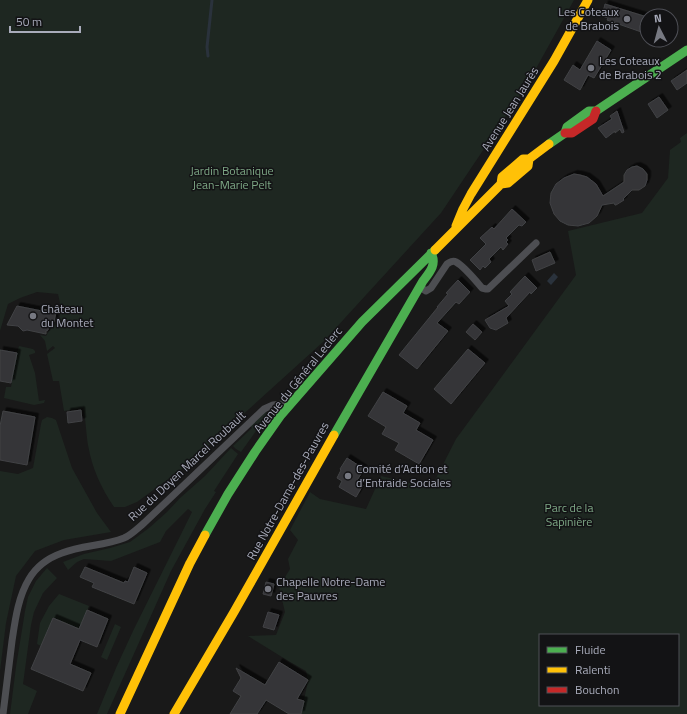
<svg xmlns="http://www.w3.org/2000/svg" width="687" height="714" font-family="'Titillium Web',sans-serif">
	<defs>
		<filter id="shadow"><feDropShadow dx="3.5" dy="-3.5" stdDeviation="0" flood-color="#0009"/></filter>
	</defs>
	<rect width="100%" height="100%" fill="#191919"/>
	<path fill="#1e2721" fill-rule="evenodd" d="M0,0h574l-46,83 -87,130 -118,129 -137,124 -49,36 -12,5h-11c-13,-19 -22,-39 -26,-62 -2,-12 -2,-25 -5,-37l-19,3 -5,-30h-6l-6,-27 8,-6 -2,-2 -6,5 -2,-10 -5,-6 6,1c4,-7 7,-10 14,-14v-19l-2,-9 -21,-2 -17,6 -12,6 -8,27z
		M687,133v581h-386l7,-33 -2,-10 -16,-9 -42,-26 28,-1 9,-23 -6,-25 11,-18 -2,-10 10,-19 -8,-10 20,-38 10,7 46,10 15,-33 50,12 25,-49 120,-164 -8,-44 74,-18 26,-35 2,-28 11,-8 -1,-4zM540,635h138v70h-138z
		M19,346l14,3 2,2v2l-6,2 6,18 4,28 6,-1 -1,3 -10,2 -30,-7 2,-11h5l6,-34z
		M266,411l1,3 -1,3 -25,35 -5,-3 -3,-3 19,-18 -2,-2z
		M47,417l5,1 4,2 16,48 25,45 14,19 -47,8 -29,11 -19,25 -10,47 -6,48v-200l18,3 15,-6 8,-44 1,-4z
		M231,448l7,6 -24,37 2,1 -11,17 -34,62 -64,143h-10l19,-46 17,-37 59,-119 -4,-3 -22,22 -6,11 -49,19 -27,-2 -7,3 -9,8 -5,-8 21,-8 26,-6 20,-6 19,-14 18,-16 13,-14 25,-22z
		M47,568l10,10 -14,15 -9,19 -3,13 -8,59 14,7 -9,23h-18l6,-47 9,-56 3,-14 8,-16z
		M59,594l30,12 -10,23 -26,-11 -12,28 -4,-2 3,-21 9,-17z
		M115,624l6,3 -14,33 -6,-3z"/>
	<path fill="#2a323c" d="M554,273l4,4 -7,8 -4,-4z"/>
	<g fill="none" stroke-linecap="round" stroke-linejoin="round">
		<path stroke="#2a323c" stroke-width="3" d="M208,56l-1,-9 5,-47"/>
	</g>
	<path fill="#353537" stroke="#414245" filter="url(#shadow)" d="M605,4l42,13v17l-40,-14 1,-2 -6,-2z
		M597,41l14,9 -17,28 -6,-3 -8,15 -16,-10 9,-15 7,5z
		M687,70v13l-10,7 -6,-9z
		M659,97l9,13 -11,8 -9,-14z
		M617,111l7,21 -2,1 -2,-4 -5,4v-2l-9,7 -8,-10 14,-9 -2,-3z
		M637,166l6,3 4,5v6l-2,6 -6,4h-7l-9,9 1,1 -8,5h-1l-1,-2 -12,2 -5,11 -8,7 -11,3 -10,-1 -8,-4 -6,-7 -4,-11 1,-10 5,-9 8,-6 10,-4 6,1 7,2 9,7 7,12 21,-14v-7l3,-5 5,-3z
		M512,209l14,13 -4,4 -3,-1 -13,13 2,2 -2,2 2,2 -5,6 -2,-3 -12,12 2,3 -6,6 -2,-2 -3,4 -10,-10 16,-16 -6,-6 12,-11 2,2z
		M550,252l5,11 -19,8 -4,-11z
		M525,276l12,12 -6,6 -1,-2 -24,26 2,5 -12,7 -6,-2 -5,-8 24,-14 -4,-5 7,-7 -2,-2z
		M458,280l12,12 -11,12 -3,-2 -19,21 11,8 -31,38 -18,-14 39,-48h-1l11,-13 -2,-1z
		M17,306l25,5v-2l14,3 -2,10 -5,-1 -1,9 -2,1v3l-19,-4 -4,1 -5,-5 -11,-1z
		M473,324l9,8 -7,8 -9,-8z
		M468,349l17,14 -34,41 -17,-15z
		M0,350l17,3 -6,30 -11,-2z
		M383,392l24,14 -4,7 17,10 -4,7 17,10 -14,24 -24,-14 4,-7 -17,-9 4,-7 -18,-11z
		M81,410l1,11 -14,2 -1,-11z
		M3,411l32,6 -8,48 -27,-5v-34z
		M347,458l17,11 -8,13 7,3 -7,12 -17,-10 3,-6 -5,-3 4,-8 -1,-1z
		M85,567l39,16 1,-2 3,1 6,-15 13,6 -13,31 -42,-17 2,-4 -14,-6z
		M266,582l8,2 -3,12 -8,-2z
		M87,610l21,9 -11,28 -17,-7 -10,24 21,9 -8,18 -52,-22 22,-51 26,11z
		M268,612l11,3 -5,15 -11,-3z
		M279,662l29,18 -11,19 7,2 -3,13h-12l-23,-14 -9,14h-27l11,-18 -8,-5 8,-13 -5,-10 29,17z"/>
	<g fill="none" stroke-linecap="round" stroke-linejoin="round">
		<path stroke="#4d4e52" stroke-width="7" d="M420,287l6,4 5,-3 16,-24c3,-2 6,-4 9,-2 6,3 21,20 26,26l4,1h2l48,-46
			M3,714c3,-24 6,-49 9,-73 3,-20 6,-44 17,-62 7,-12 19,-21 33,-26 20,-8 42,-7 62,-15 7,-3 14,-10 20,-15l120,-114 9,-4 19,-2"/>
		<path stroke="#4caf50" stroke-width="9" d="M549,144l16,-11 2,-6 22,-16h7l91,-61
			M334,435l89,-154c7,-9 14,-17 8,-28
			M205,535l23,-41 27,-42 26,-37 81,-93 73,-72"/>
		<path stroke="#ffc107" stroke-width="9" d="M501,184l7,-1 20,-17 1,-7
			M456,226l7,-17 8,-15 83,-133 34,-61
			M435,250l66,-66 1,-7 21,-18h6l20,-15
			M120,714l70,-151 15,-28
			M174,714l60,-102 100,-177"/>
		<path stroke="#c62828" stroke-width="9" d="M565,133h7l21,-14 3,-8"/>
	</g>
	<g fill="#777982" stroke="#131315" stroke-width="1.5">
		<circle cx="627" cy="19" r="4"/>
		<circle cx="591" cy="68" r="4"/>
		<circle cx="33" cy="316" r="4"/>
		<circle cx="348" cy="476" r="4"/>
		<circle cx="268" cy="589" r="4"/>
	</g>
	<g text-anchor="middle" stroke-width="3" stroke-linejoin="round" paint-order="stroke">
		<g font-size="12" fill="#a9acbb" stroke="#131315" text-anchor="start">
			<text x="619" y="16" text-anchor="end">Les Coteaux<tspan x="619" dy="14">de Brabois</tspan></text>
			<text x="599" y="65">Les Coteaux<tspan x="599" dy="14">de Brabois 2</tspan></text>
			<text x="41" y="313">Château<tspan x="41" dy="14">du Montet</tspan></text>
			<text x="356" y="473">Comité d’Action et<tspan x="356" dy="14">d’Entraide Sociales</tspan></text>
			<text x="276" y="586">Chapelle Notre-Dame<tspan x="276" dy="14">des Pauvres</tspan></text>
		</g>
		<g font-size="12" fill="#a9acbb" stroke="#131315">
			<text transform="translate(510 109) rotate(-58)" y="4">Avenue Jean Jaurès</text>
			<text transform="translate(298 380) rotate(-51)" y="4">Avenue du Général Leclerc</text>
			<text transform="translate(187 466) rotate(-43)" y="4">Rue du Doyen Marcel Roubault</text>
			<text transform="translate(288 491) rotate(-61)" y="4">Rue Notre-Dame-des-Pauvres</text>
		</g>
		<g font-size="12" fill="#7ea886" stroke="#131315">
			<text x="232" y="175">Jardin Botanique<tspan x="232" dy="14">Jean-Marie Pelt</tspan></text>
			<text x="569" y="512">Parc de la<tspan x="569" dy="14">Sapinière</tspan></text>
		</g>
	</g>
	<rect x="539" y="634" width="140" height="72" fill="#131315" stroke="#4f5057"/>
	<rect x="547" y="647" width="20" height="6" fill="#4caf50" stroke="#4f5057"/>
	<text x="575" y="654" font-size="12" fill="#a9acbb">Fluide</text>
	<rect x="547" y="667" width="20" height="6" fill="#ffc107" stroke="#4f5057"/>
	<text x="575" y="674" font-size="12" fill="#a9acbb">Ralenti</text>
	<rect x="547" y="687" width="20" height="6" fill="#c62828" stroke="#4f5057"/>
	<text x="575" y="694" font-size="12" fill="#a9acbb">Bouchon</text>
	<g transform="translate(659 28) rotate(354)"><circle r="19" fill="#131315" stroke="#4f5057"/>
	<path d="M0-3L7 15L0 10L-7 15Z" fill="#777982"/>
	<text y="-6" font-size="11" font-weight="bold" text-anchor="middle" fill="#a9acbb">N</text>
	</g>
	<path d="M10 26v6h70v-6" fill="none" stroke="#a9acbb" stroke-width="2"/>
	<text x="16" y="26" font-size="12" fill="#a9acbb" stroke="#131315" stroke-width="3" paint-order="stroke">50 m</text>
</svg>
